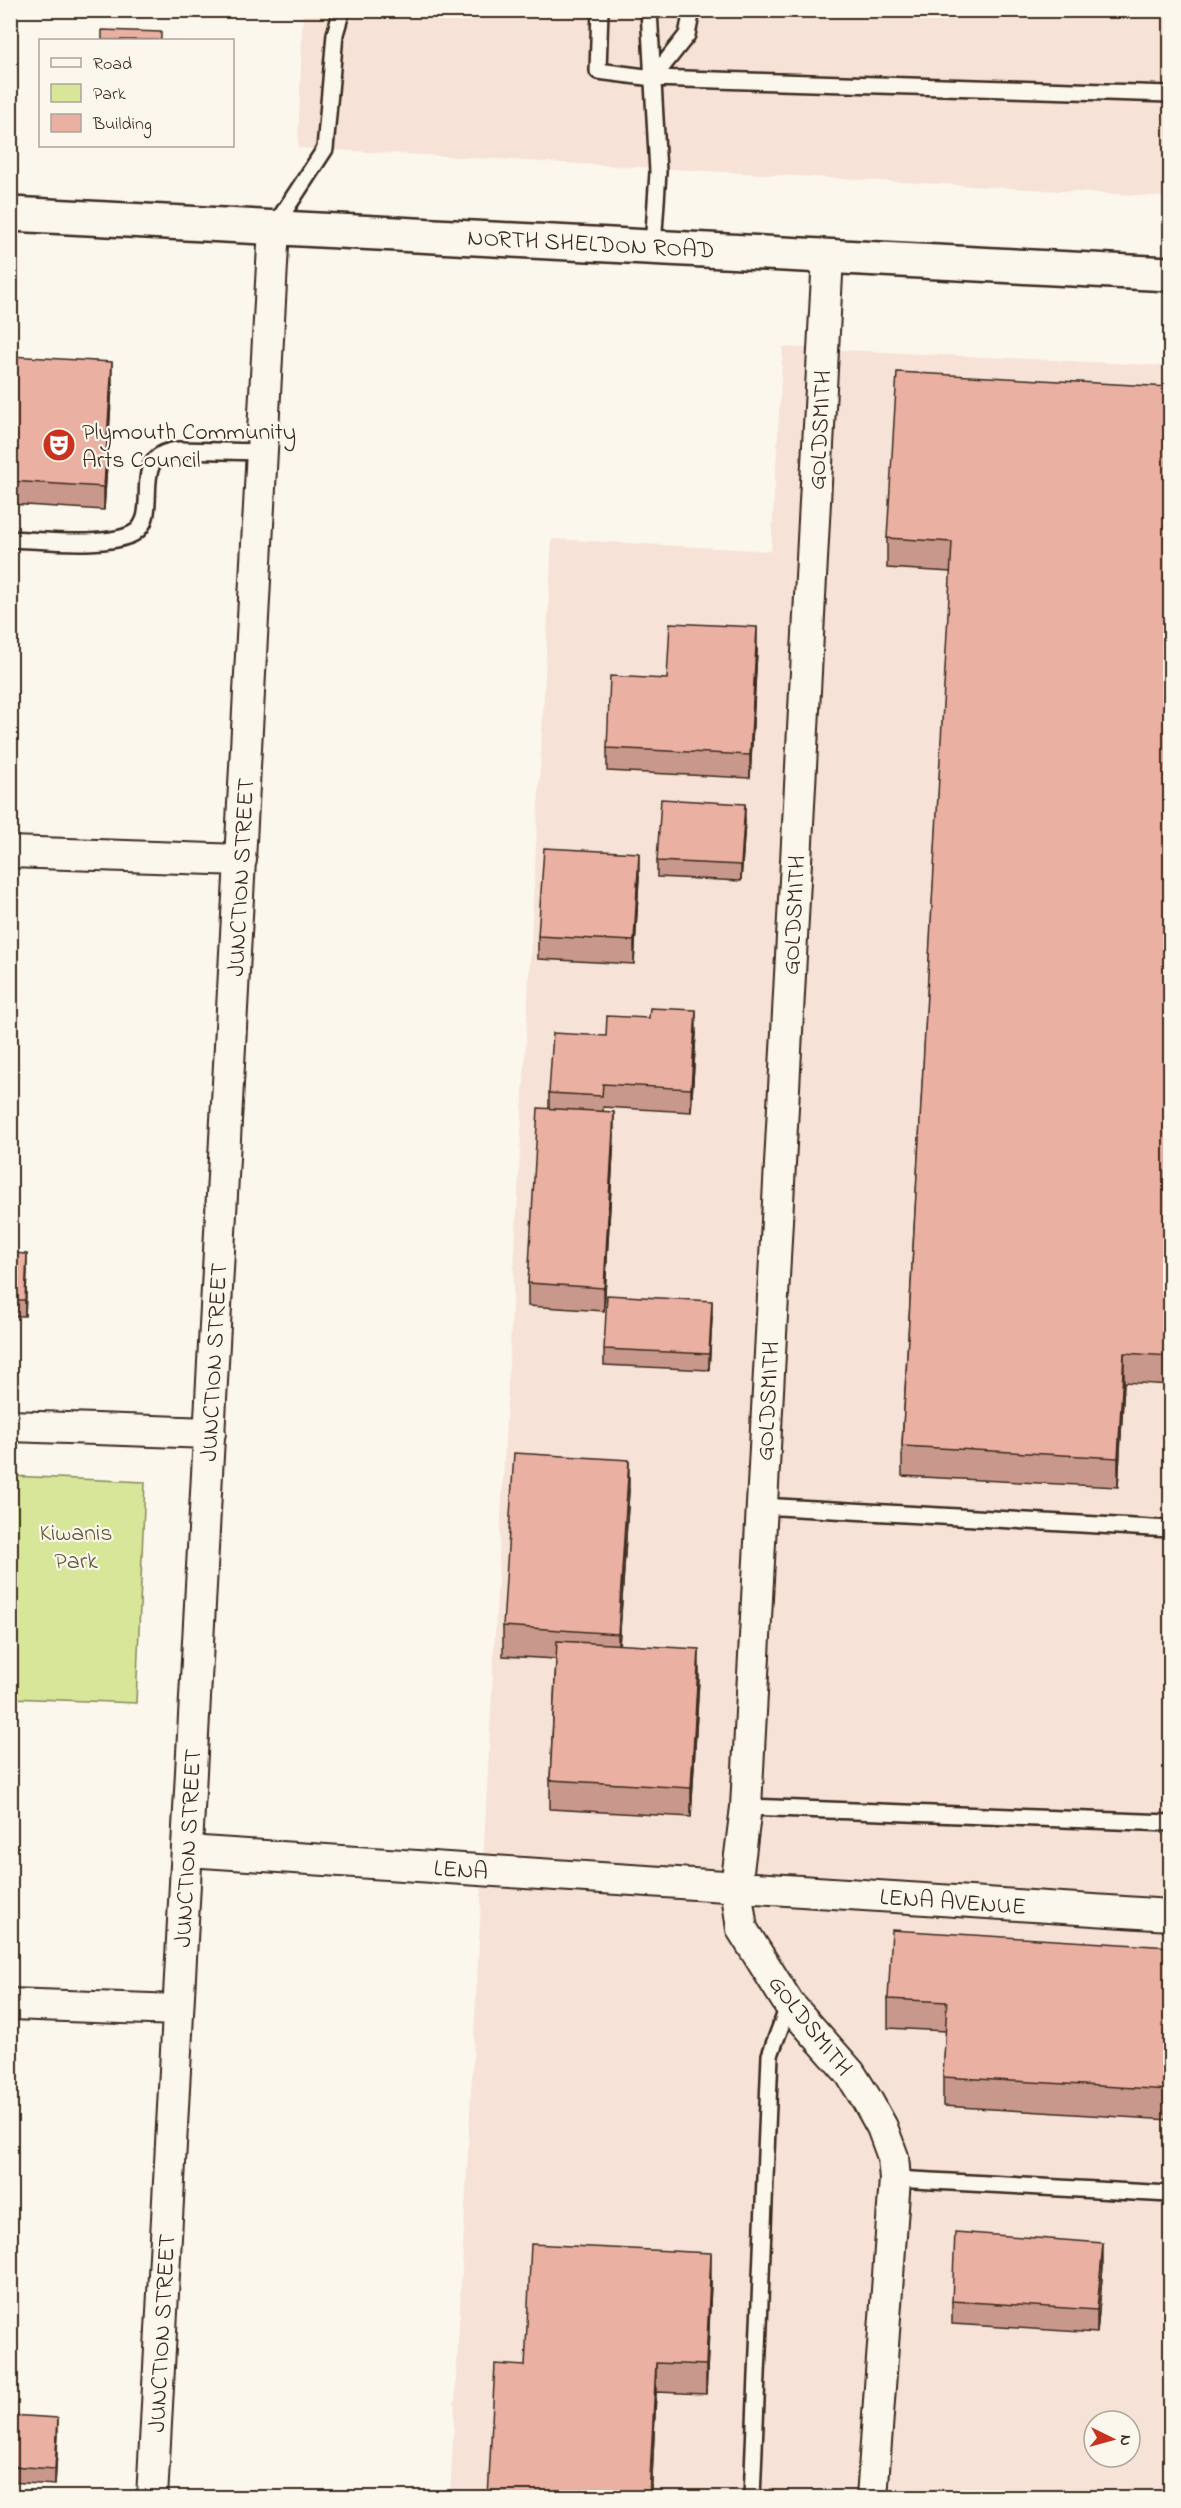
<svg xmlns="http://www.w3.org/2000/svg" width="1181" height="2508" font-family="'Indie Flower',sans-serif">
	<rect width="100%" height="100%" fill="#fbf7ec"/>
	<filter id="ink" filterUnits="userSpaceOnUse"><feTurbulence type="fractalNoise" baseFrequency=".0167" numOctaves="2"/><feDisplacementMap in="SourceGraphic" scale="12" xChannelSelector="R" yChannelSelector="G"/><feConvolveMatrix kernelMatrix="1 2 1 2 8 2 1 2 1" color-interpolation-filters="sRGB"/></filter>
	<g filter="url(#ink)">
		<path fill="#f6e2d6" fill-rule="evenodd" d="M303,11h867v186l-872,-49z
			M783,347l387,19v2131l-720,1 102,-1959 219,12zM1094,2421h36v36h-36z"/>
		<path fill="#d7e699" stroke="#89885c" stroke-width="1.5" d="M11,1476l134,6 -9,221 -125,-5z"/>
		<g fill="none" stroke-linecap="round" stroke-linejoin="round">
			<defs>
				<path id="service" d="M600,10l-2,61 55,7 517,16
					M649,10l9,162 -5,75
					M653,78l34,-43 5,-25
					M274,227l51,-78 10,-115 7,-24
					M10,539c31,1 98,9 124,-6 30,-19 -9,-79 45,-83l83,2
					M761,1506l409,23
					M746,1807l424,16
					M895,2179l275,15
					M752,2498l18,-443 19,-51"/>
				<path id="minor" d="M828,256l-82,1551 -10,80 6,42 47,75 61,69 17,27 15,27 11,30 2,22 -23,319
					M10,852l231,8
					M10,1426l200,7
					M187,1851l983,64
					M10,2004l168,6
					M152,2498l122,-2271"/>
				<path id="secondary" d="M10,214l1160,60"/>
			</defs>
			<use href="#service" stroke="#3b2a1e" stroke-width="20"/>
			<use href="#minor" stroke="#3b2a1e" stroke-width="34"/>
			<use href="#secondary" stroke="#3b2a1e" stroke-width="38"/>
			<use href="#service" stroke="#fbf7ec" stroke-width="15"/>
			<use href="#minor" stroke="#fbf7ec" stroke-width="30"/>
			<use href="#secondary" stroke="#fbf7ec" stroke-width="33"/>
		</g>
		<path fill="#c9988c" stroke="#3b2a1e" stroke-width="1.5" d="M10,356l102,29 -8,125 -94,-6z
			M1170,387v998l-46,-3 -6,105 -216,-11v-30l49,-874 -64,-4v-30z
			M757,650l-7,128 -143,-7v-23l60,-69z
			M745,820l-4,61 -84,-4v-16z
			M639,876l-5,88 -96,-5v-23z
			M696,1033l-5,79 -88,-5v5l11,23 -10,176 -76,-5v-23l21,-174v-16l57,-57z
			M10,1253l17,17 -2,46h-15z
			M712,1317l-3,53 -105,-5v-16z
			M629,1490l-10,155 80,33 -8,139 -141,-8v-29l6,-121 -53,-3v-30z
			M1170,1947v173l-227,-14v-29l3,-46 -58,-3v-29z
			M1103,2266l-6,67 -145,-9v-23z
			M711,2282l-5,112 -50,-2 -5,106h-163l37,-132z
			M10,2415l48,19 -3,51 -45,-3z"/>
		<path fill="#a47c72" stroke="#3b2a1e" stroke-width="1.5" d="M112,362v23l-8,125v-23z
			M757,627v23l-7,128v-23z
			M745,804v16l-4,61v-16z
			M639,853v23l-5,88v-23z
			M696,1010v23l-5,79v-23z
			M614,1112v23l-10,176v-23z
			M27,1254v16l-2,46v-16z
			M712,1301v16l-3,53v-16z
			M1124,1353v29l-6,105v-29z
			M629,1460v30l-11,173v-29z
			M699,1649v29l-8,139v-29z
			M1103,2243v23l-6,67v-23z
			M711,2253v29l-5,112v-29z
			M656,2363v29l-5,106h-2z
			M58,2418v16l-3,51v-16z"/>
		<path fill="#eab1a3" stroke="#3b2a1e" stroke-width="1.5" d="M102,30l59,2v8h-59z
			M10,356l102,6 -8,125 -94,-6z
			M897,372l273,15v969l-46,-3 -6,105 -216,-12 50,-904 -65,-4z
			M670,623l87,4 -7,128 -143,-7 3,-72 57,3z
			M661,799l84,5 -4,61 -84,-4z
			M544,848l95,5 -5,88 -96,-5z
			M650,1008l46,2 -5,79 -88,-5 -1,12 -53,-3 4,-60 53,3 1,-20 42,2z
			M538,1108l76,4 -10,176 -76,-5z
			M10,1253l17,1 -2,46h-15z
			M607,1295l105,6 -3,53 -105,-5z
			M514,1453l115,7 -11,174 -115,-8z
			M557,1641l142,8 -8,139 -141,-8z
			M892,1930l278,17v143l-227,-13 4,-75 -59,-3z
			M955,2232l148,11 -6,67 -145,-9z
			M531,2244l180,9 -5,112 -50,-2 -7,135h-161l7,-134 30,2z
			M10,2415l48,3 -3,51 -45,-3z"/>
	</g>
	<defs>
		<symbol id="theatre-disc" viewBox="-11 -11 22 22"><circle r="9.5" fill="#c8321e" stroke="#fbf7ec"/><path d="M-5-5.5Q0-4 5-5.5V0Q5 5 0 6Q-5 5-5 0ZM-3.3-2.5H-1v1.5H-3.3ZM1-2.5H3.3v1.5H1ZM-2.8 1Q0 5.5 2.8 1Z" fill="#fff"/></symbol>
	</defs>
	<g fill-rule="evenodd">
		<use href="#theatre-disc" x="40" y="426" width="38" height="38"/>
	</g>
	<g text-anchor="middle" stroke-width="4.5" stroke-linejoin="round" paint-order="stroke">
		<g font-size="24" fill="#3b2a1e" stroke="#fbf7ec">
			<text transform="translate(591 243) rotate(3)" y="8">NORTH SHELDON ROAD</text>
			<text transform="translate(819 430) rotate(-87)" y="8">GOLDSMITH</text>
			<text transform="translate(240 877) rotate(-87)" y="8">JUNCTION STREET</text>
			<text transform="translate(793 915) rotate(-87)" y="8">GOLDSMITH</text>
			<text transform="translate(213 1362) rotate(-87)" y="8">JUNCTION STREET</text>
			<text transform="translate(767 1401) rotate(-87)" y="8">GOLDSMITH</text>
			<text transform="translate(187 1848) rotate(-87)" y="8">JUNCTION STREET</text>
			<text transform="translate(461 1869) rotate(4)" y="8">LENA</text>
			<text transform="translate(953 1901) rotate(4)" y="8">LENA AVENUE</text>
			<text transform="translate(811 2025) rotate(52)" y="8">GOLDSMITH</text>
			<text transform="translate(161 2333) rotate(-87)" y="8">JUNCTION STREET</text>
		</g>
		<g font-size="24" fill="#3b2a1e" stroke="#fbf7ec" text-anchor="start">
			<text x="82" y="439">Plymouth Community<tspan x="82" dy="28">Arts Council</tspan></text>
		</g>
		<g font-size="24" fill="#62593d" stroke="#fbf7ec">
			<text x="76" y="1540">Kiwanis<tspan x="76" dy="28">Park</tspan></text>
		</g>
	</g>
	<rect width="1181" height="2508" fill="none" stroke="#fbf7ec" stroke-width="36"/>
	<rect x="18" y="18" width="1145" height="2472" fill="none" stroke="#3b2a1e" stroke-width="2" filter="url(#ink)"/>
	<rect x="39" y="39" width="195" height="108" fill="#fbf7ec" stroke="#aea59a" stroke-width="1.5"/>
	<rect x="51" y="58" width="30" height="9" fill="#fbf7ec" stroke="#aea59a" stroke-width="1.5"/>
	<text x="93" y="69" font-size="18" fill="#3b2a1e">Road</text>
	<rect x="51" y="84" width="30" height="18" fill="#d7e699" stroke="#aea59a" stroke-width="1.5"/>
	<text x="93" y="99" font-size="18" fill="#3b2a1e">Park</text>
	<rect x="51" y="114" width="30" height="18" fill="#eab1a3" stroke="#aea59a" stroke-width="1.5"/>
	<text x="93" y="129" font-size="18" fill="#3b2a1e">Building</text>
	<g transform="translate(1112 2439) rotate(95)"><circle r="28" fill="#fbf7ec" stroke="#aea59a" stroke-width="1.5"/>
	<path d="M0-4.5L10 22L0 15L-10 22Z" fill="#c8321e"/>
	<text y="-9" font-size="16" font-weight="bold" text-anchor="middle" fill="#3b2a1e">N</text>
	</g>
</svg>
